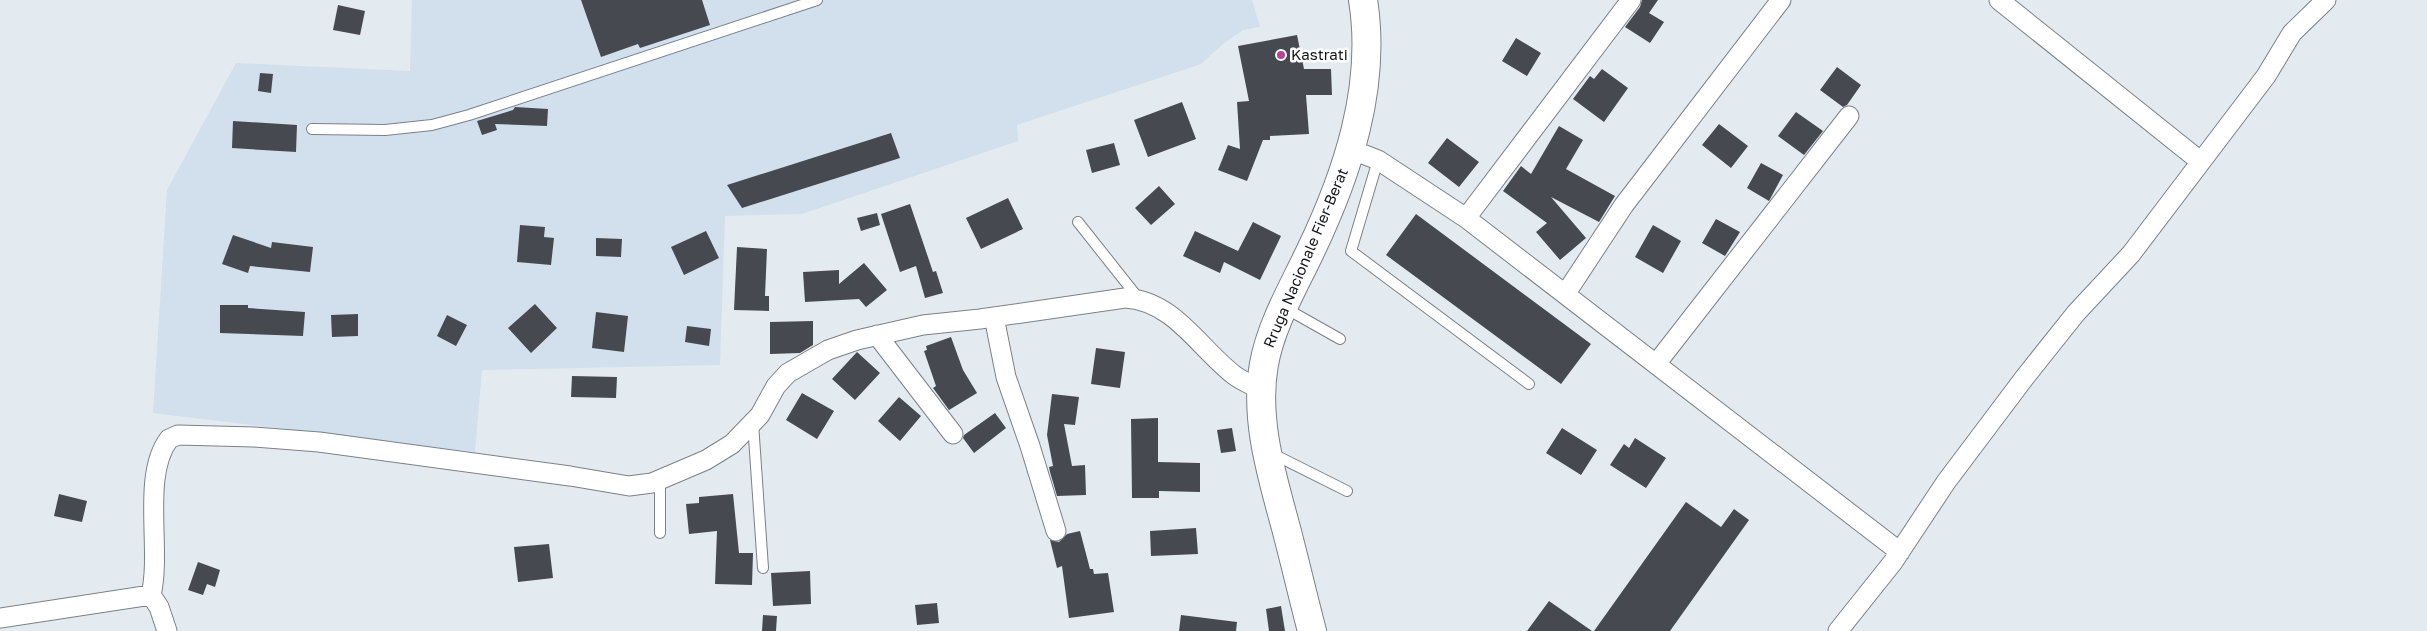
<svg xmlns="http://www.w3.org/2000/svg" width="2427" height="631" font-family="'Golos Text',sans-serif">
	<rect width="100%" height="100%" fill="#e3ebf1"/>
	<path fill="#d2dfec" d="M412,0h840l8,27 -17,3 -20,14 -22,20 -184,61 1,16 -216,73 -77,2 -5,149 -238,5 -7,82 -322,-39 14,-223 69,-127 174,8z"/>
	<path fill="#464a50" d="M581,0h121l8,25 -70,23 -2,-4 -37,13z
		M1642,0h16l-9,13 15,9 -14,21 -25,-16 15,-20z
		M338,5l27,6 -5,24 -27,-5z
		M1297,35l7,34h27l1,26h-26l3,39 -39,2v4h-7l-16,41 -29,-11 10,-25 12,4 -3,-47 12,-1 -11,-55z
		M1516,38l25,15 -14,23 -25,-15z
		M1837,67l24,18 -14,20 -4,2 -23,-17z
		M1602,69l26,19 -24,34 -31,-23 17,-23 4,3z
		M260,73l13,1 -2,19 -13,-2z
		M1182,102l14,37 -48,18 -14,-37z
		M515,107l33,2 -1,17 -52,-2 2,6 -15,5 -5,-14 36,-11z
		M1796,112l27,19 -19,24 -26,-19z
		M233,121l64,4 -1,27 -64,-4z
		M1719,124l29,22 -17,22 -29,-23z
		M1559,126l24,14 -17,29 49,27 -16,26 -48,-25 35,41 -26,22 -24,-28 11,-9 -44,-32 18,-25 10,8z
		M891,133l9,25 -158,50 -15,-23z
		M1447,138l32,24 -20,25 -31,-24z
		M1114,143l6,22 -28,8 -6,-23z
		M1761,163l22,12 -14,26 -22,-13z
		M1159,186l16,18 -24,21 -16,-17z
		M1008,198l15,31 -42,20 -15,-31z
		M910,204l23,68 3,-1 7,22 -18,5 -9,-32 -16,6 -19,-58z
		M877,213l3,12 -19,6 -4,-13z
		M1416,214l175,130 -30,40 -175,-129z
		M1716,219l24,13 -15,24 -23,-13z
		M1253,222l28,14 -21,44 -36,-18 -4,11 -37,-17 12,-25 43,20z
		M520,225l25,2 -1,10 10,1 -3,27 -34,-3z
		M1653,225l28,16 -18,32 -28,-16z
		M706,231l13,27 -35,17 -13,-28z
		M233,235l38,13 1,-6 41,5 -3,25 -60,-6 -2,7 -26,-9z
		M596,238l26,1 -1,18 -25,-1z
		M737,247l30,2 -2,47h4v15l-35,-1z
		M864,263l23,27 -21,17 -7,-8 -54,3 -2,-30 36,-2v14z
		M535,304l22,24 -26,25 -23,-25z
		M220,305h28v3l57,4 -2,24 -83,-3z
		M596,312l32,4 -4,36 -32,-4z
		M358,314v22l-26,1 -1,-22z
		M447,315l20,10 -11,21 -19,-10z
		M813,321v24l-13,8 -30,1v-32z
		M687,326l24,3 -2,17 -24,-4z
		M951,337l12,33 14,23 -28,17 -16,-22 3,-2 -12,-35 3,-1 -1,-4z
		M1096,348l29,4 -5,36 -29,-4z
		M857,352l23,21 -25,27 -23,-21z
		M572,376l45,1 -1,21 -45,-1z
		M802,393l32,18 -17,28 -31,-19z
		M1052,394l27,3 -4,28 -11,-1 8,42 13,-1 1,30 -29,1 -7,-24 -1,-5 4,-1 -6,-31z
		M899,397l22,19 -21,25 -22,-20z
		M995,413l11,15 -32,25 -11,-15 1,-3z
		M1158,418v44l42,1v29l-41,-1v7h-27l-1,-79z
		M1232,428l4,23 -15,2 -4,-23z
		M1562,428l35,22 -16,25 -35,-22z
		M1635,438l31,20 -20,30 -36,-23 14,-21 5,4z
		M59,494l28,7 -5,21 -28,-6z
		M733,494l6,59h14l-1,32 -37,-1 2,-53 -28,3 -3,-30 13,-1v-6z
		M1686,502l35,25 13,-18 15,11 -79,111h-76z
		M1196,528l2,26 -47,2 -1,-25z
		M1080,531l10,38h3l1,5 14,-1 6,39 -45,6 -7,-52 -5,2 -7,-28 9,2 8,-8z
		M549,544l4,34 -35,4 -4,-35z
		M198,562l22,8 -5,17 -8,-3 -4,11 -15,-5z
		M810,571l1,33 -38,2 -2,-33z
		M1549,601l43,30h-65z
		M937,603l2,20 -22,2 -2,-20z
		M1281,606l4,25h-16l-3,-22z
		M763,615l14,1 -1,15h-14z
		M1181,615l56,7 -1,9h-57z"/>
	<g fill="none" stroke-linecap="round" stroke-linejoin="round">
		<defs>
			<path id="lane" d="M312,129l73,1 47,-5 37,-10 348,-115
				M1378,160l-27,91 178,133
				M1078,222l61,77
				M1285,308l55,31
				M753,423l10,145
				M1271,453l76,38
				M660,533v-53"/>
			<path id="street" d="M1999,0l201,161
				M1350,149l28,11 88,58 434,334
				M1466,218l165,-218
				M1566,293l58,-88 157,-205
				M994,317l12,60 24,69 26,85
				M877,335l76,99
				M1656,364l193,-248
				M151,595l8,12 8,24
				M0,618l151,-23c11,-46 -10,-119 18,-156l9,-4 76,2 65,5 251,34 59,10 23,-3 54,-23 26,-16 28,-29 16,-29 12,-13 40,-23 29,-10 66,-15 57,-6 145,-21c49,3 73,49 109,77 8,6 18,10 27,15
				M1838,631l55,-69 53,-80 79,-105 51,-64 55,-59 135,-178 26,-43 34,-33"/>
			<path id="primary" d="M1312,631c-9,-34 -17,-69 -26,-103 -14,-52 -32,-109 -22,-164 7,-39 29,-76 46,-112 37,-77 67,-165 53,-252"/>
		</defs>
		<use href="#lane" stroke="#7b8187" stroke-width="12"/>
		<use href="#street" stroke="#7b8187" stroke-width="21"/>
		<use href="#primary" stroke="#7b8187" stroke-width="30"/>
		<use href="#lane" stroke="#fff" stroke-width="10"/>
		<use href="#street" stroke="#fff" stroke-width="19"/>
		<use href="#primary" stroke="#fff" stroke-width="28"/>
	</g>
	<circle fill="#b7439c" stroke="#fff" stroke-width="2" cx="1281" cy="55" r="5"/>
	<g text-anchor="middle" stroke-width="5" stroke-linejoin="round" paint-order="stroke">
		<g font-size="15" fill="#15171a" stroke="#fff" text-anchor="start">
			<text x="1291" y="60">Kastrati</text>
		</g>
		<g font-size="15" fill="#15171a" stroke="#fff">
			<text transform="translate(1306 258) rotate(-67)" y="5">Rruga Nacionale Fier-Berat</text>
		</g>
	</g>
</svg>
